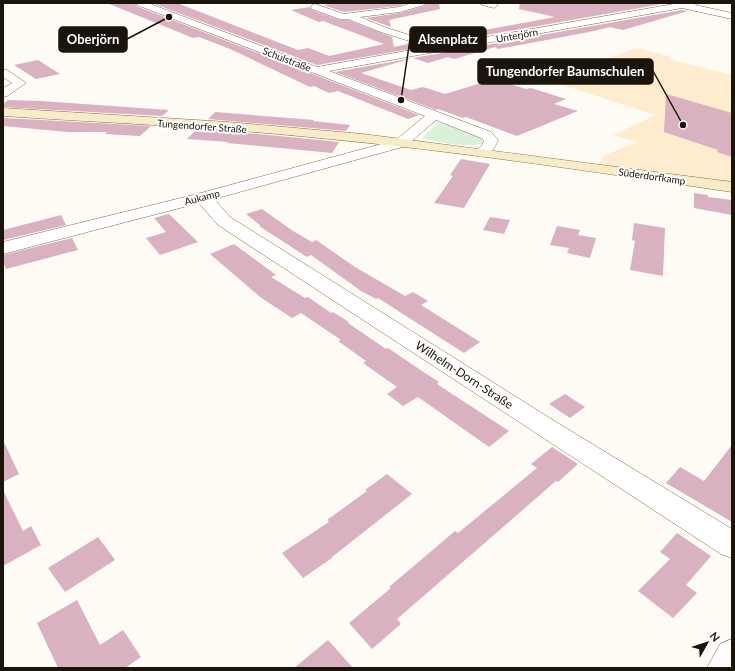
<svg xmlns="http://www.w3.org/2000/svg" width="735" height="671" font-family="Lato,sans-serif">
	<rect width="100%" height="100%" fill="#fefaf4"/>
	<path fill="#ffebcd" d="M637,48l35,9 -4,2 64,16v108l-134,-18 7,-10 32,-13 -24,-7 43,-20 -109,-35z"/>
	<path fill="#daf1d9" d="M438,123h6l38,15 1,5c-15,6 -45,-1 -61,-5z"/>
	<path fill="#dab1c0" d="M107,3h28l1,3 283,109 -11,4 -70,-28 -9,2 -15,-7 -4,1 -80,-38 -31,-12 -6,1z
		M152,3h25l121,47 10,-2 21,8 55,-12 -61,-23 -4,1 -28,-12 19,-3 2,3 28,10h8l44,17 2,10 18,-4 10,4 -105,18z
		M339,3h68l-8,3 -55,6 -21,-7z
		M426,3h13l1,6 -51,11 2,7 -25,-9 34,-5 24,-7z
		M520,3h135l7,1 -221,39 -11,-3 125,-23 -36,-8z
		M682,10l6,1 -65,19 -13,-3 -21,5 -91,17 -3,-2 -41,12 -6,-2 -20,6 -15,-5 -52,15 50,17 12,-3 22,7 49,-15 32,10 5,-1 35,11 -12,5 24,7 -61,25 -51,-19 -3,1 -25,-9 -2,1 -101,-38z
		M38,60l22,14 -24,5 -22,-14z
		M666,94l66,19v44l-15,-5 1,-2 -54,-18z
		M8,100l33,1 128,9 -7,6 -159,-9v-3z
		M215,112l99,8 -1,1 37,4 -4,6 -138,-12z
		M3,118l39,2 109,6 -11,10 -35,-2 2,-2h-39l-65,-6z
		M197,129l82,7 60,6 -7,11 -105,-10 1,-1 -41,-3z
		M461,159l29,5 -26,44 -30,-5 19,-27 -3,-1z
		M694,193l14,2v2l24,3v15l-38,-7z
		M262,209l31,22 19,11 4,-2 39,27 50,29 8,-4 15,9 -7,4 59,37 -16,11 -86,-55 -2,1 -15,-8 -50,-36 -4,2 -48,-31h2l-15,-12z
		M169,214l29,28 -38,13 -14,-17 20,-6 -12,-14z
		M61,215l5,10 -63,15v-10z
		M490,217l20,3 -6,14 -21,-4z
		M634,223l31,5 -2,48 -33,-6 5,-29 -3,-1z
		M557,226l23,4 -2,5 18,3 -6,20 -23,-5 2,-5 -19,-3z
		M72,238l6,12 -72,19 -3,-7v-7z
		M234,244l42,31 -5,2 34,21 3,-1 23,16 2,-1 16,10 -1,1 38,26 2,-1 34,23 17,11 -2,2 72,47 -20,16 -71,-50 -15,9 -16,-12 10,-7 -34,-24 3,-2 -28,-20 3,-1 -40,-27 -9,5 -32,-21 -50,-43z
		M565,394l20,13 -15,11 -21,-14z
		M3,440l16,34 -16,8z
		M732,445v77l-66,-39 14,-16 24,14z
		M552,447l26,17 -20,18 -2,-1 -159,138 4,5 -29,25 -23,-26 42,-35 -2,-1 66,-56 3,2 79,-65 -6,-4z
		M387,474l25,20 -80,63v1l-29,20 -21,-25 47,-31 -2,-2 40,-29 -2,-1z
		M3,490l20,41 8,-5 10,19 -38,21z
		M677,533l34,23 -25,29 11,8 -24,25 -35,-27 32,-32 -10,-7z
		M98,537l17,23 -50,32 -17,-24z
		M77,600l23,45 23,-15 18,27 -16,11h-67l-21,-45z
		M328,640l25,28h-59z"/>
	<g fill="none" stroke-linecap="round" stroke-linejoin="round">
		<defs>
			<path id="minor" d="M136,3h12l169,64 111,-20 -50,-16 -30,-12h-8l-28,-10 -1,-2 1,-2 3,-1 29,10 55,-7 13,-4h13l-1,2 -24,7 -40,5 24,10 57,18 238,-42h19l-3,2 37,8v6l-50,-11 -353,63 162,61 7,8c-4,10 -10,19 -22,16l-2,-3 8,-8 2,-4 -3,-3 -45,-18 -30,26 -192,53 16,18 326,205 176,107v29l-11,-4 -503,-329 -19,-22 -196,51v-12l194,-48 199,-54 29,-24 -288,-111z
				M481,3h15l2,2 -4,3 -12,-3z
				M3,69l4,1 19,13 -19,13 -4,1v-9l9,-5 -9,-6z
				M732,639v29h-25l13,-24z"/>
			<path id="secondary" d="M3,108l225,14 135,12 369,48v10c-137,-20 -275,-41 -413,-54 -105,-11 -211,-15 -316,-22z"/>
		</defs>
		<use href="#minor" stroke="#7d6b50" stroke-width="1"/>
		<use href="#secondary" stroke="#7d6b50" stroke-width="1"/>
		<use href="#minor" fill="#fff" fill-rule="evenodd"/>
		<use href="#secondary" fill="#f7ecc7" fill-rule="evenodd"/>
	</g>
	<g text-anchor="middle" stroke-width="4" stroke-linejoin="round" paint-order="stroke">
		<g font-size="10" fill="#1b140a" stroke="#fff">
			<text transform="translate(517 35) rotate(-10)" y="4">Unterjörn</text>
			<text transform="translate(287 59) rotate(21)" y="4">Schulstraße</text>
			<text transform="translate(202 126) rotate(4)" y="4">Tungendorfer Straße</text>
			<text transform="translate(652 176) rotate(8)" y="4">Süderdorfkamp</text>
			<text transform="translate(202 197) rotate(-15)" y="4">Aukamp</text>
		</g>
		<g font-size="12" fill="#1b140a" stroke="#fff">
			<text transform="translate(464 375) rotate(33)" y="4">Wilhelm-Dorn-Straße</text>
		</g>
	</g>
	<path fill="none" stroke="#1b140a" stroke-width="1.5" d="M169 17L127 39M401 100L410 39M683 125L653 71"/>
	<g fill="#1b140a" stroke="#fff" stroke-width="1.5">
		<circle cx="169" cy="17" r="4"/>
		<circle cx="401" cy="100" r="4"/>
		<circle cx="683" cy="125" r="4"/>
	</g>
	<g fill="#1b140a" stroke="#1b140a" stroke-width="1.5">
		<rect x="59" y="27" width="68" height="25" rx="4"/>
		<rect x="410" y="27" width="76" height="25" rx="4"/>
		<rect x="478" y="59" width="175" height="25" rx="4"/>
	</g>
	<g font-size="13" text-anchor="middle" font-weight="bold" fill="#fff">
		<text x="93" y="44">Oberjörn</text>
		<text x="448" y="44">Alsenplatz</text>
		<text x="565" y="76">Tungendorfer Baumschulen</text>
	</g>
	<rect width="735" height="671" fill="none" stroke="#1b140a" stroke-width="8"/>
	<g transform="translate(707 643) rotate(51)" stroke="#ffffff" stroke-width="3" paint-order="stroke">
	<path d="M0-3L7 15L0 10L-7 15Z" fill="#1b140a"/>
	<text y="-6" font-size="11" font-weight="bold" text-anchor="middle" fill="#1b140a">N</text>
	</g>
</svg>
